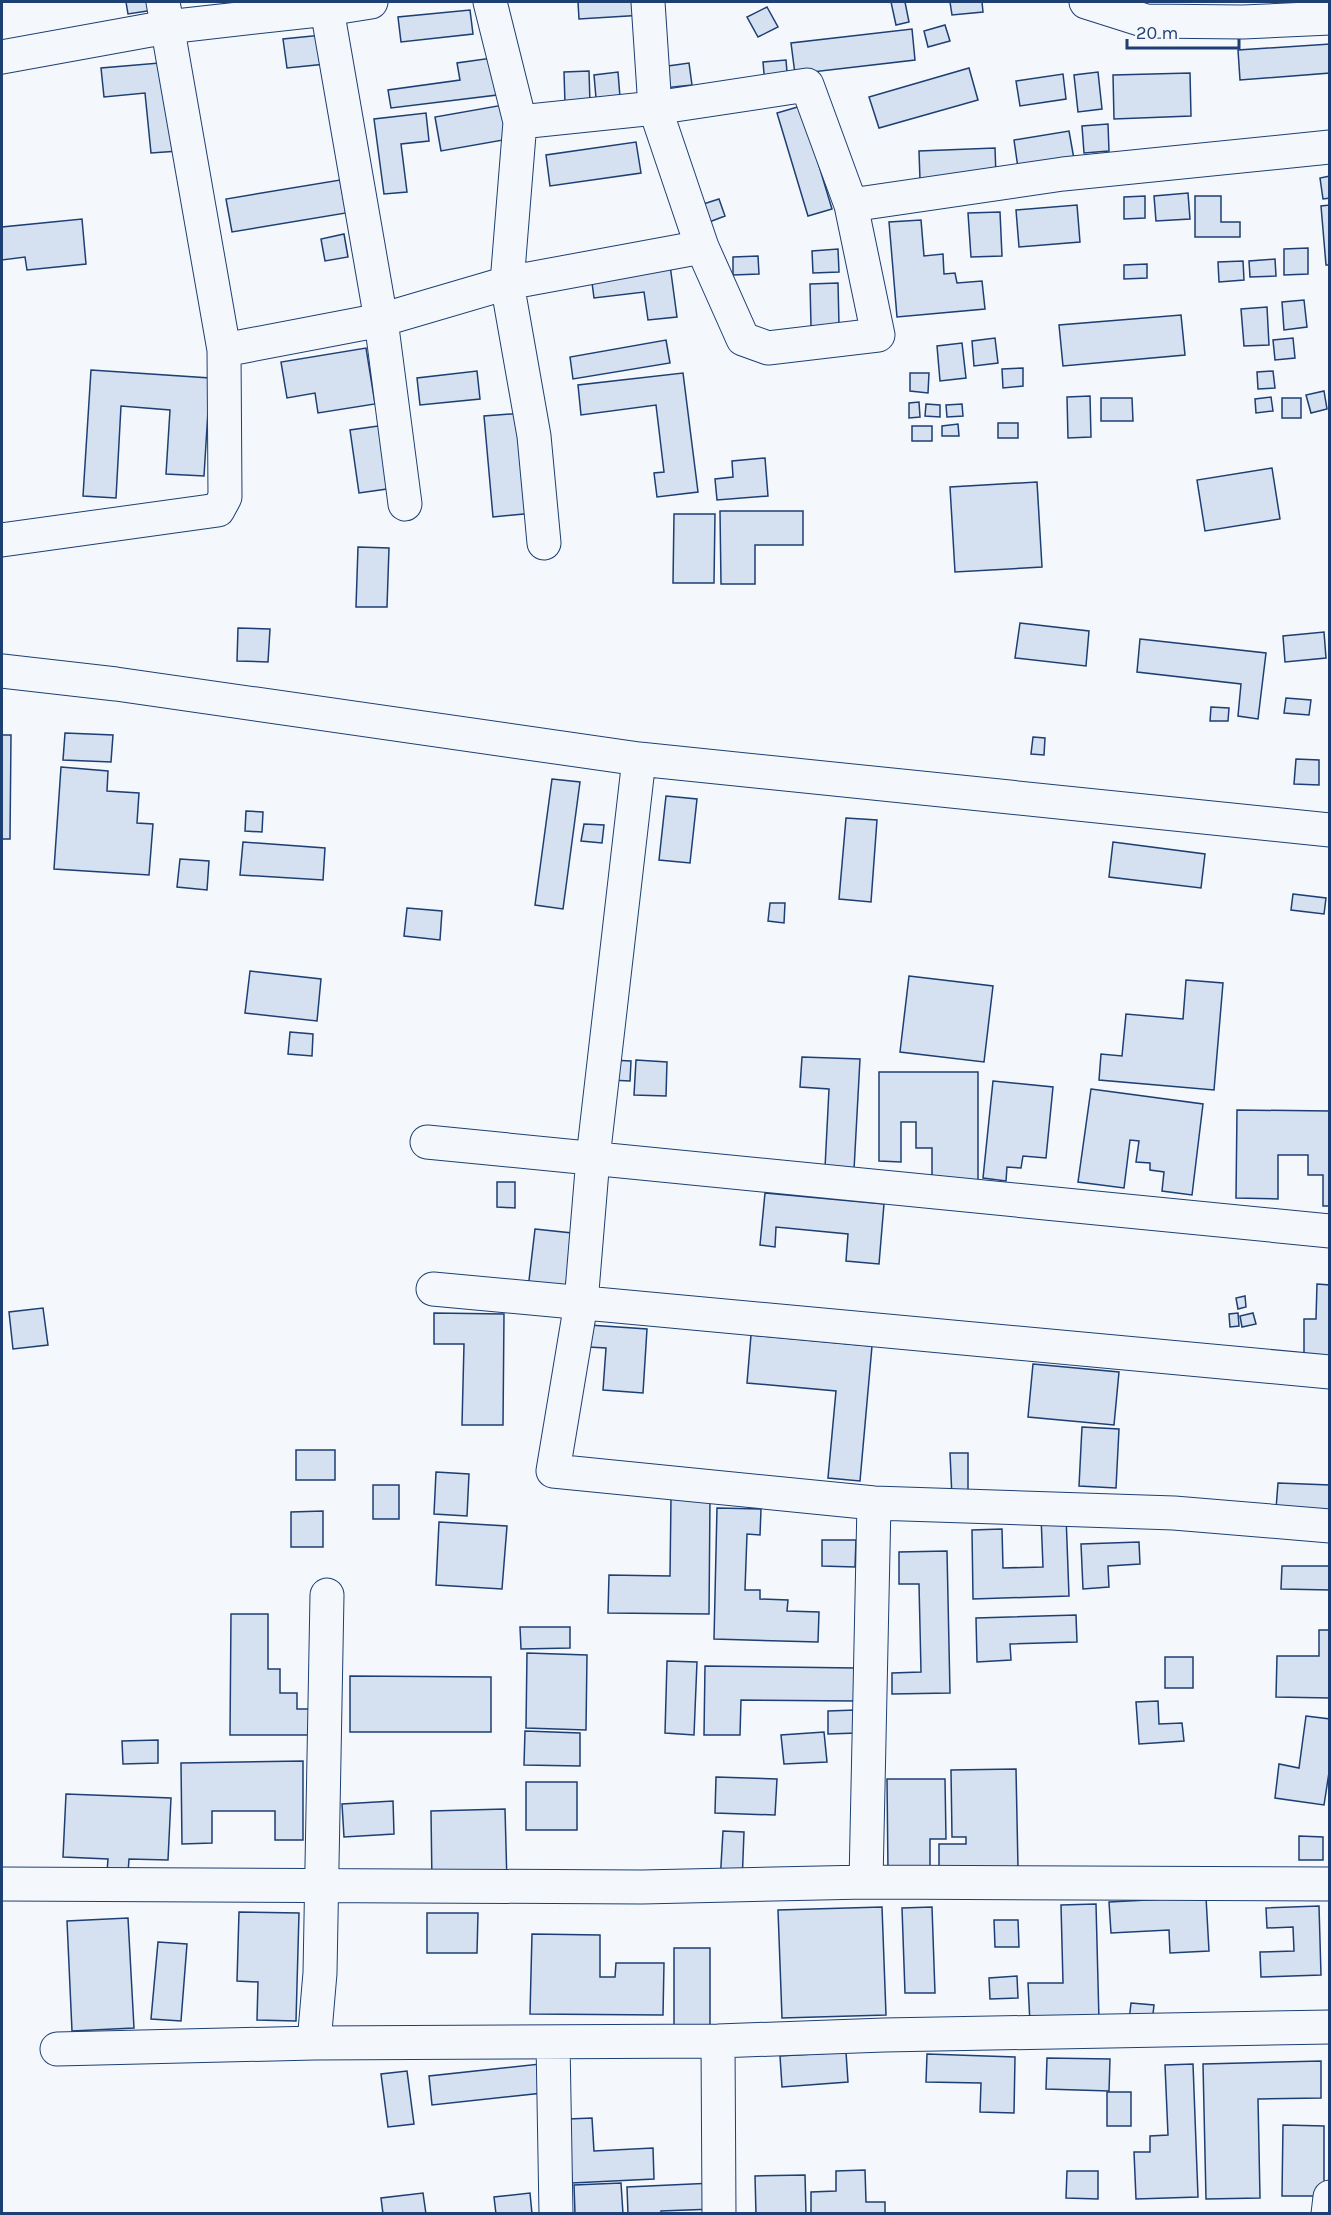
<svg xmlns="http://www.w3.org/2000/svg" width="1331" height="2215" font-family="Karla,sans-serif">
	<rect width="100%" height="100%" fill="#f4f7fb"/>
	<path fill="#d5e0f0" stroke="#1d3f73" stroke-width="1.5" d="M126,2h33l1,7 -32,5z
		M578,2h66v13l-65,4z
		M891,2h14l4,20 -13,3z
		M950,2h32l1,10 -31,3z
		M767,7l11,20 -20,10 -11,-20z
		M470,10l3,24 -72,8 -3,-25z
		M945,25l5,16 -22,6 -4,-16z
		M912,29l3,31 -120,14 -4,-31z
		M322,35l4,29 -39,4 -4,-29z
		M1330,44v29l-90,7 -2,-30z
		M492,58l5,37 -106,13 -3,-18 72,-10 -3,-17z
		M786,60l2,24 -23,1 -2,-23z
		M171,62l8,89 -28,2 -6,-60 -41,4 -3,-29z
		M689,63l3,22 -28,3 -3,-21z
		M969,68l9,32 -99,28 -10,-31z
		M589,71l1,32 -25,1 -1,-32z
		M618,72l2,25 -24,1 -2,-23z
		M1098,72l4,37 -24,3 -4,-37z
		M1190,73l1,43 -77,3 -1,-44z
		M1063,74l3,25 -46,7 -4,-25z
		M503,105l6,34 -68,12 -6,-34z
		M801,106l31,103 -24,7 -31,-103z
		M426,113l3,28 -28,3 6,48 -23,2 -10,-75z
		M1108,124l1,27 -25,2 -2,-27z
		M1069,131l5,28 -56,9 -4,-28z
		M636,142l5,31 -91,13 -4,-31z
		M995,148l1,28 -76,4 -1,-29z
		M1330,176v22l-7,1 -3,-21z
		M340,180l6,33 -114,19 -6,-33z
		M1188,193l2,26 -34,2 -2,-25z
		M1145,196v22l-21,1v-22z
		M1195,196h26v26h19v15h-45z
		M719,199l6,17 -21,8 -7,-18z
		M1077,205l3,37 -61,5 -3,-37z
		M1330,205v60h-4l-5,-59z
		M1000,212l2,44 -31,1 -3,-44z
		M82,219l4,45 -59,6 -2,-13 -23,3v-33z
		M921,220l3,36 19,-2 1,20 11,-1 2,10 25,-2 3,28 -88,8 -8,-95z
		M344,234l4,23 -23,4 -4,-22z
		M1308,248v26l-24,1v-26z
		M838,249l1,23 -26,1 -1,-22z
		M758,256l1,18 -26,1v-18z
		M1275,259l1,17 -26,1 -1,-16z
		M1243,261l1,19 -25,2 -1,-20z
		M1147,264v14l-23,1v-14z
		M670,265l7,52 -29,3 -4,-28 -50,6 -3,-23z
		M838,283l1,42 -28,1 -1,-42z
		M1304,300l3,27 -23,3 -2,-28z
		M1267,307l2,38 -25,1 -3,-37z
		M1181,315l4,40 -122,11 -4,-41z
		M995,338l3,25 -24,3 -2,-25z
		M1293,338l2,20 -20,2 -2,-20z
		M666,340l4,23 -97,16 -3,-22z
		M962,343l4,35 -26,3 -3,-35z
		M366,348l9,56 -57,9 -3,-20 -28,5 -6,-36z
		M1023,368v18l-20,2 -1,-19z
		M91,370l119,8 -6,98 -38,-2 4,-64 -49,-4 -5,92 -33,-2z
		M477,371l3,28 -60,6 -3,-27z
		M1273,371l2,17 -17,1 -1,-17z
		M683,373l15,119 -41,5 -3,-24 10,-1 -8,-67 -75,10 -3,-30z
		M910,373h19l-1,20 -18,-2z
		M1324,391l3,18 -16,4 -5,-18z
		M1090,396l1,41 -23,1 -1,-41z
		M1271,397l2,14 -17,2 -1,-14z
		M1101,398h31l1,23h-32z
		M1282,398h19v20h-19z
		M919,402l1,15 -11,1v-15z
		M926,404l14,1v12l-15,-1z
		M962,404l1,12 -16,1 -1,-12z
		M524,413l10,100 -41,4 -9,-101z
		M998,423h20v15h-20z
		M958,424l1,12h-17v-10z
		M385,425l9,63 -35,5 -9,-63z
		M912,426h20v15h-20z
		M765,458l3,38 -51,4 -2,-21 18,-2 -1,-16z
		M1272,468l8,51 -75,12 -8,-51z
		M1037,482l5,85 -87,5 -5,-85z
		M720,511h83v34h-48v39h-34z
		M674,514h41l-1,69h-41z
		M358,547l31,1 -2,59h-31z
		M1020,623l69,8 -3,35 -71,-8z
		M238,628l32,1 -2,33 -31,-1z
		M1324,632l2,26 -41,4 -2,-26z
		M1140,639l126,14 -8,66 -20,-3 3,-32 -104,-12z
		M1286,698l25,2 -2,15 -25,-2z
		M1211,707l18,1 -1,13h-18z
		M65,733l48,2 -2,27 -48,-2z
		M2,735h9l-1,104h-8z
		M1033,737l12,1 -1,17 -13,-1z
		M1296,759l23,1v25l-25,-1z
		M61,767l47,4 -1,20 32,2 -2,30 16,1 -4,51 -95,-6z
		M552,779l28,3 -17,127 -28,-4z
		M666,796l31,3 -7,64 -31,-3z
		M246,811l17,1 -1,20 -17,-1z
		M846,818l31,2 -6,82 -32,-3z
		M584,824l20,1 -2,18 -21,-2z
		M243,842l82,6 -2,32 -83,-5z
		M1113,842l92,12 -4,34 -92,-11z
		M180,859l29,2 -2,29 -30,-3z
		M1293,894l33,4 -2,16 -33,-4z
		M770,903h15l-1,20 -16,-2z
		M407,908l35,3 -2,29 -36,-4z
		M250,971l71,8 -4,42 -72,-8z
		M909,976l84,10 -9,76 -84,-10z
		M1186,980l37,3 -9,107 -115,-10 2,-26 21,2 4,-42 57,5z
		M290,1032l23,2 -1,22 -24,-2z
		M802,1057l58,2 -6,111 -29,-2 4,-79 -29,-2z
		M611,1060l20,1 -1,20 -21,-1z
		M636,1060l31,2 -1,34 -32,-1z
		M879,1072h99v112l-46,-1v-35h-16v-26h-15v40l-22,-1z
		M993,1081l60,6 -7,71 -23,-2 -2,12 -14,-1 -1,14 -23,-3z
		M1091,1089l112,15 -11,91 -30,-4 2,-19 -14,-2v-7l-14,-1 3,-21 -9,-1 -6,48 -46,-6z
		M1237,1110l93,1v95h-7v-31h-15v-20h-30v44l-42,-1z
		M497,1182h18v26l-18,-1z
		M765,1193l119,11 -5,60 -33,-3 2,-27 -72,-7 -1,20 -15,-2z
		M535,1229l37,4 -7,61 -37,-5z
		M1317,1284l13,1v77l-26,-1v-42h12z
		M1245,1296l1,11 -8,2 -2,-11z
		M43,1308l5,37 -35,4 -4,-37z
		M434,1313l70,1 -1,111h-41l2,-81h-30z
		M1238,1313l1,13 -9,1 -1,-13z
		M1253,1313l3,11 -14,3 -2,-11z
		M589,1325l58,4 -4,64 -40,-3 3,-42 -18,-1z
		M751,1335l121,11 -12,135 -32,-3 8,-87 -89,-8z
		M1033,1364l86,8 -5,53 -86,-8z
		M1082,1427l37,2 -3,59 -37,-2z
		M296,1450h39v30h-39z
		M950,1453h18v44l-16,1z
		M436,1472l33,2 -2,42 -33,-2z
		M1278,1483l52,2v27l-54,-3z
		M373,1485h26v34h-26z
		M671,1498l39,1 -1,115 -101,-1 1,-38 61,1z
		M717,1508l44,1 -1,26 -13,-1 -2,56h15v9l28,1 -1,11 32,1 -1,30 -104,-3z
		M323,1511v36h-32v-35z
		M1066,1515l3,81 -96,3 -1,-69 30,-1 1,39 40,-1 -2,-51z
		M439,1522l68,4 -5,63 -66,-4z
		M822,1540h34l-1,27 -33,-1z
		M1139,1542l1,22 -32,2 1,21 -26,2 -2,-45z
		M947,1551l3,142 -58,1v-21l29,-1 -2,-88h-20v-32z
		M1282,1566h48v24l-49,-1z
		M231,1614h37v55h12v24h17v16h13v26h-80z
		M1076,1615l1,27 -67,2 1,16 -34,2 -1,-44z
		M520,1627h50v21l-49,1z
		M1319,1630h11v68l-54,-1 1,-41h42z
		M527,1653l60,2 -1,75 -60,-2z
		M1165,1657h28v31h-28z
		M667,1661l30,1 -3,73 -29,-2z
		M705,1666l150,2v33l-114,-1 -1,35h-36z
		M350,1676l141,1v55h-141z
		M1158,1701l1,23 23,-1 2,18 -45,3 -3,-42z
		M856,1710l1,23 -29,1v-23z
		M1306,1716l24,3v47l-6,39 -49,-7 4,-34 20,4z
		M525,1731l55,2v33l-56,-1z
		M824,1732l3,30 -43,2 -3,-29z
		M158,1740v23l-35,1 -1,-23z
		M303,1761v79h-28v-29h-63v32l-30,1 -1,-81z
		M1016,1769l2,99 -79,1v-25h27v-7h-14l-1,-67z
		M716,1777l61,2 -2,36 -60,-2z
		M887,1779h58l1,60h-16v32l-42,1z
		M526,1782h51v48h-51z
		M66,1794l105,4 -3,62 -39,-1 -1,14 -21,-1 1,-13 -45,-2z
		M393,1801l1,33 -50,3 -2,-33z
		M505,1809l2,74 -75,2 -1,-74z
		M723,1831l21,1 -2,52 -22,-1z
		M1299,1836l24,1v23h-24z
		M1206,1897l3,54 -39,2 -1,-23 -58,3 -2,-31z
		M1096,1904l3,117 -69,2 -2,-40h35l-2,-78z
		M1319,1906l2,69 -60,2 -1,-25 34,-1 -1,-24 -26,1 -1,-20z
		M882,1907l4,108 -104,3 -4,-108z
		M932,1907l3,86h-30l-3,-85z
		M239,1912l60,1 -3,108 -39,-1 1,-38 -21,-1z
		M427,1913h51l-1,40h-50z
		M128,1918l6,110 -62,3 -5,-110z
		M994,1920h24l1,27h-24z
		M532,1934l68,1v42h15l1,-14h48l-1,52 -133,-1z
		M158,1942l29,2 -6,77 -30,-2z
		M674,1948h36v81h-36z
		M1017,1976l1,22 -28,1 -1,-21z
		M1131,2003l23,2 -2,18 -23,-2z
		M846,2052l2,30 -66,5 -2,-31z
		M927,2054l88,3 -1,56 -34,-1 1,-29 -55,-1z
		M1047,2058l63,1 -1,32 -63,-2z
		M1321,2061v37l-63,1 2,99 -54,1 -3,-135z
		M540,2064l3,29 -111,12 -3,-29z
		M1193,2064l5,133 -62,2 -2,-47h16v-16l18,-1 -3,-70z
		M407,2071l7,53 -26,3 -7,-53z
		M1107,2092h24v34h-24z
		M592,2118l2,33 59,-3 1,31 -82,4 -4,-64z
		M1283,2125l41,1v70h-42z
		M865,2170l1,32h19v12h-74v-22l25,-1v-20z
		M1067,2171h31v28l-32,-1z
		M805,2175l1,39h-50l-1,-38z
		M621,2183l2,31h-48l-1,-29z
		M713,2183l1,26 -53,2v3h-33l-1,-27z
		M423,2193l3,21h-43l-2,-16z
		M530,2193l2,21h-36l-2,-17z"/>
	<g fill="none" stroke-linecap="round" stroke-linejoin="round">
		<defs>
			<path id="minor" d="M490,2l30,120 -13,161 27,153 10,107
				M648,2l7,106 47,139 41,92 25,9 110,-13 -27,-130 212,-31 267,-27
				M1086,2l60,19 97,1 87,-4
				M327,9l54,311 126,-37 195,-36
				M2,57l165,-30 160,-18 44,-7
				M520,122l135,-14 152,-23 44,120
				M224,350l157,-30 24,184
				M2,540l216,-30 7,-13 -1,-147 -61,-348
				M2,671l114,13 523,75 691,71
				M639,759l-46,399 -12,145 -28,168 321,32 300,10 156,13
				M427,1142l903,89
				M433,1289l897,83
				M866,1882l8,-379
				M2,1884l640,3 224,-5 464,2
				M718,2041l1,173
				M553,2042l3,172
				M314,2043l6,-70 7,-378
				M57,2049l257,-6 404,-2 166,-6 446,-8"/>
			<path id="tertiary" d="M1328,2214l2,-17"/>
		</defs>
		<use href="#minor" stroke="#1d3f73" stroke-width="35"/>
		<use href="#tertiary" stroke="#1d3f73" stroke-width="35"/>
		<use href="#minor" stroke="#f4f7fb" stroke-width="33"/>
		<use href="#tertiary" stroke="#f4f7fb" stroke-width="33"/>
	</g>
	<rect width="1331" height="2215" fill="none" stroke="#1d3f73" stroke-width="6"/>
	<path d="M1127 39v9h112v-9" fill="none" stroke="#1d3f73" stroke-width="3"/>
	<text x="1136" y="39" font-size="18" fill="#1d3f73" stroke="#f4f7fb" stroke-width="4.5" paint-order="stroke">20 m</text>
</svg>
